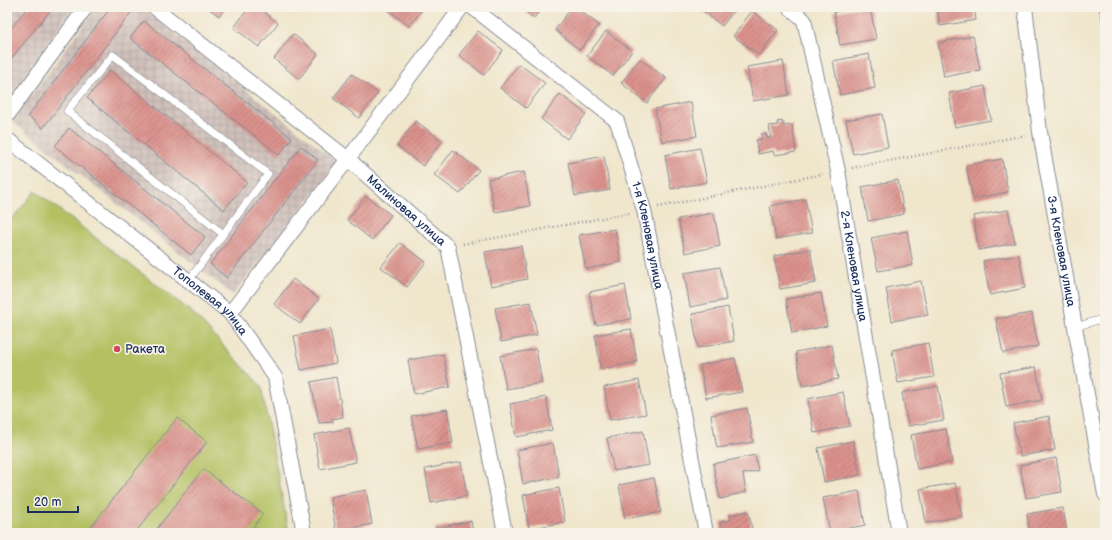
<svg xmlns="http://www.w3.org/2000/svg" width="1112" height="540" font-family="'Balsamiq Sans',sans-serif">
	<defs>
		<pattern id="industrial-grid" width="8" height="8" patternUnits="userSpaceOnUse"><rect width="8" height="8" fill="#cfc0ba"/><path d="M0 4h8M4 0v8" fill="none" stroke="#b1a5a2"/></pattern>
		<pattern id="building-hatch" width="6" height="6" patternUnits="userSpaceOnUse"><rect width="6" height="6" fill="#dc928d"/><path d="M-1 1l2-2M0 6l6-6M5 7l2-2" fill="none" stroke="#b27876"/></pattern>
	</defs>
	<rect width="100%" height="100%" fill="#f7f3e8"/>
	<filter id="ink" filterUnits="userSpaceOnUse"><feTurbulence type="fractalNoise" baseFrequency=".025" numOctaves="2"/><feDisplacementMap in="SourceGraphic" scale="8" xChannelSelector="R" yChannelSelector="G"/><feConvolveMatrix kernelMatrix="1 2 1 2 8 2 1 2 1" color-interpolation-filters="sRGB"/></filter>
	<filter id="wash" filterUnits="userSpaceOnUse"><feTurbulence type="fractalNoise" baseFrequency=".012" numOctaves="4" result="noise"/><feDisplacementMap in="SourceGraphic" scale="16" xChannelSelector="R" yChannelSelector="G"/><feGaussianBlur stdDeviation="0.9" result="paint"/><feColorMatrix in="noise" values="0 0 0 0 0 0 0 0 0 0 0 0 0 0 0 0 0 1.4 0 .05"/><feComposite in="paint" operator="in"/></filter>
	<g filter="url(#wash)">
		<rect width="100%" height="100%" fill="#f0e6cc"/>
		<path fill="url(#industrial-grid)" d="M7,7h66l-66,93z
			M97,7h44l197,155 -105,133 -221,-174z"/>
		<path fill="#b4c163" stroke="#687860" d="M35,191l158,122 68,73 28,147h-282v-308z"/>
		<g id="blocks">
			<path fill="url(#building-hatch)" d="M28,7h25l-46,57v-31z
				M111,7h18l4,3 -90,118 -15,-12z
				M207,7h20l-8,9z
				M249,7h9l20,16 -19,24 -25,-19z
				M385,7h39l-15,19z
				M519,7h23l-8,11z
				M572,7h3l24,18 -19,25 -25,-20z
				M698,7h39l-15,19z
				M860,7h10l6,32 -36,6 -6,-33z
				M937,7h37l2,13 -36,6z
				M1099,7h6v22h-1z
				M752,11l26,19 -19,25 -26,-19z
				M144,21l148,117 -13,17 -149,-117z
				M478,31l25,19 -19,25 -25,-20z
				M606,31l26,20 -19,25 -26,-20z
				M293,34l25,20 -19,25 -25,-20z
				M973,36l7,34 -36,7 -6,-34z
				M869,54l6,34 -35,7 -7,-34z
				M640,59l26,19 -19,25 -26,-20z
				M783,61l6,34 -36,6 -6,-34z
				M519,64l26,19 -19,25 -26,-20z
				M110,70l137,112 -23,28 -137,-112z
				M352,74l26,19 -19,25 -26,-20z
				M985,86l6,34 -36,7 -6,-34z
				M560,94l26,20 -19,25 -26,-20z
				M691,102l6,34 -35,6 -7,-33z
				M882,114l6,33 -35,7 -7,-34z
				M416,121l26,20 -19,25 -26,-20z
				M782,121l2,5 8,-1 4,27 -22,3 -1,-4 -15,3 -2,-14 6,-1 -1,-5h5l1,4h4l-2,-12 9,-1 -1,-3z
				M69,128l136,109 -14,18 -136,-109z
				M301,146l17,14 -91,118 -17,-14z
				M700,148l7,34 -36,7 -6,-34z
				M453,150l26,20 -19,24 -26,-19z
				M604,156l6,34 -35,6 -7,-33z
				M1002,159l6,33 -35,7 -7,-34z
				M524,172l6,34 -35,6 -7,-33z
				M898,180l6,34 -36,7 -6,-34z
				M366,196l25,19 -19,25 -25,-20z
				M805,199l7,34 -36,6 -6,-33z
				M1008,210l7,33 -36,7 -6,-34z
				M714,213l6,33 -35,7 -7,-34z
				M615,229l6,33 -35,7 -7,-34z
				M907,231l6,34 -35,6 -7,-33z
				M400,243l26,19 -19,25 -26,-20z
				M521,246l6,33 -36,7 -6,-34z
				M810,249l6,34 -36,6 -6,-33z
				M1019,255l6,33 -35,7 -7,-34z
				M720,267l6,33 -36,7 -6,-34z
				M293,279l26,20 -19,25 -26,-20z
				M921,281l7,34 -36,6 -6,-33z
				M625,285l6,34 -35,6 -7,-33z
				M821,293l6,33 -35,7 -6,-34z
				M531,302l6,33 -36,7 -6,-34z
				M728,307l6,34 -36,7 -6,-34z
				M1032,313l6,33 -35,7 -7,-34z
				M330,329l6,34 -35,7 -7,-34z
				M631,329l6,33 -36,7 -6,-34z
				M928,343l6,34 -36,6 -6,-33z
				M832,345l6,34 -36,7 -6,-34z
				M536,349l6,34 -36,6 -6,-33z
				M443,354l7,33 -36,7 -6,-34z
				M735,358l7,34 -36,6 -6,-33z
				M1036,367l6,33 -36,7 -6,-34z
				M336,377l7,40 -11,2 1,3 -14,1 -8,-41z
				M639,380l7,34 -36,6 -6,-33z
				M938,386l6,34 -36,6 -6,-33z
				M843,392l7,34 -36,7 -6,-34z
				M546,397l6,33 -36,7 -6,-33z
				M747,408l6,34 -36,6 -6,-33z
				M447,409l6,34 -35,6 -7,-33z
				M1049,416l6,34 -35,6 -7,-33z
				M177,418l30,24 -72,91h-49z
				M349,428l7,34 -36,7 -6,-34z
				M946,429l6,33 -35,7 -6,-34z
				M643,431l6,34 -35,6 -7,-33z
				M853,441l7,34 -36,7 -6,-34z
				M553,443l6,34 -36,7 -6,-34z
				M755,455l3,16 -15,3 3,18 -17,4v1l-9,2 -7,-35z
				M1056,458l6,34 -36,6 -6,-33z
				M461,462l6,34 -36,7 -6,-34z
				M203,469l60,45 -14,19h-89l-4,-3z
				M654,478l7,34 -36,7 -6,-34z
				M955,483l7,33 -36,7 -6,-34z
				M559,488l6,34 -36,7 -6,-34z
				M366,490l6,34 -36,7 -6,-34z
				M859,491l6,34 -35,7 -7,-34z
				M1063,508l4,25h-37l-3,-19z
				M748,511l5,22h-20v-1l-11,1 -2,-11 11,-2 -1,-5z
				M471,521l2,12h-37l-1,-5z
				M662,530l1,3h-15v-1z"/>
		</g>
	</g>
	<g filter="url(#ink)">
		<use href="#blocks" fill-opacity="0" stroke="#868a95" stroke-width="1"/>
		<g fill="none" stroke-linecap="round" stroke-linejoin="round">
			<defs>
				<path id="lane" d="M189,280l79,-106 -155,-119 -46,56 156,123
					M1075,327l30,-9"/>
				<g id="street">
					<path id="s1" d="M154,7l194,152 100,88 57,286"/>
					<path id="s2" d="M472,7l145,114 27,89 62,323"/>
					<path id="s3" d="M789,7l15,13 34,151 61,362"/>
					<path id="s4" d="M1025,7l15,125 65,362"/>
					<path d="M7,116l79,-109"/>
					<path id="s5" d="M7,139l223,174 45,64 29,156"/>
					<path d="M230,313l118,-154 114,-152"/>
				</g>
			</defs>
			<use href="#lane" stroke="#868a95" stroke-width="8"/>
			<use href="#street" stroke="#868a95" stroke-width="16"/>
			<path stroke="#868a95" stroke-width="2.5" stroke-dasharray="1 3" stroke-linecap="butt" d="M852,168l174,-33
				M658,207l165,-33
				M463,244l166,-31"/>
			<use href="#lane" stroke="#fff" stroke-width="7"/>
			<use href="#street" stroke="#fff" stroke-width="14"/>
		</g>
	</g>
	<circle fill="#d1495b" stroke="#f7f3e8" stroke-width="1.5" cx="117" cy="349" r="4"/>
	<g text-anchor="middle" stroke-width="3.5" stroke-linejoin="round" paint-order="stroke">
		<g font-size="12" fill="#1b2f5e" stroke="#f7f3e8">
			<text dy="4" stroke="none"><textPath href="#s1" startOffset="324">Малиновая улица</textPath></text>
			<text dy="4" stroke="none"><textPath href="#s2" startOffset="303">1-я Кленовая улица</textPath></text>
			<text dy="4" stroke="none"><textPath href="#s4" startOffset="247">3-я Кленовая улица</textPath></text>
			<text dy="4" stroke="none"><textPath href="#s3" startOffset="271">2-я Кленовая улица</textPath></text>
			<text dy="4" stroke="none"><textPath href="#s5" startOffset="260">Тополевая улица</textPath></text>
		</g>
		<g font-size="12" fill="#1b2f5e" stroke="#f7f3e8" text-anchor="start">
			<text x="125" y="353">Ракета</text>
		</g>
	</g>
	<rect width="1112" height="540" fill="none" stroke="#f7f3e8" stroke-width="24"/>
	<path d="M28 506v6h50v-6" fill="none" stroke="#1b2f5e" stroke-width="2"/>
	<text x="34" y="506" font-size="12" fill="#1b2f5e" stroke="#f7f3e8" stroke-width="3" paint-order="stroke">20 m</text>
</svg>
